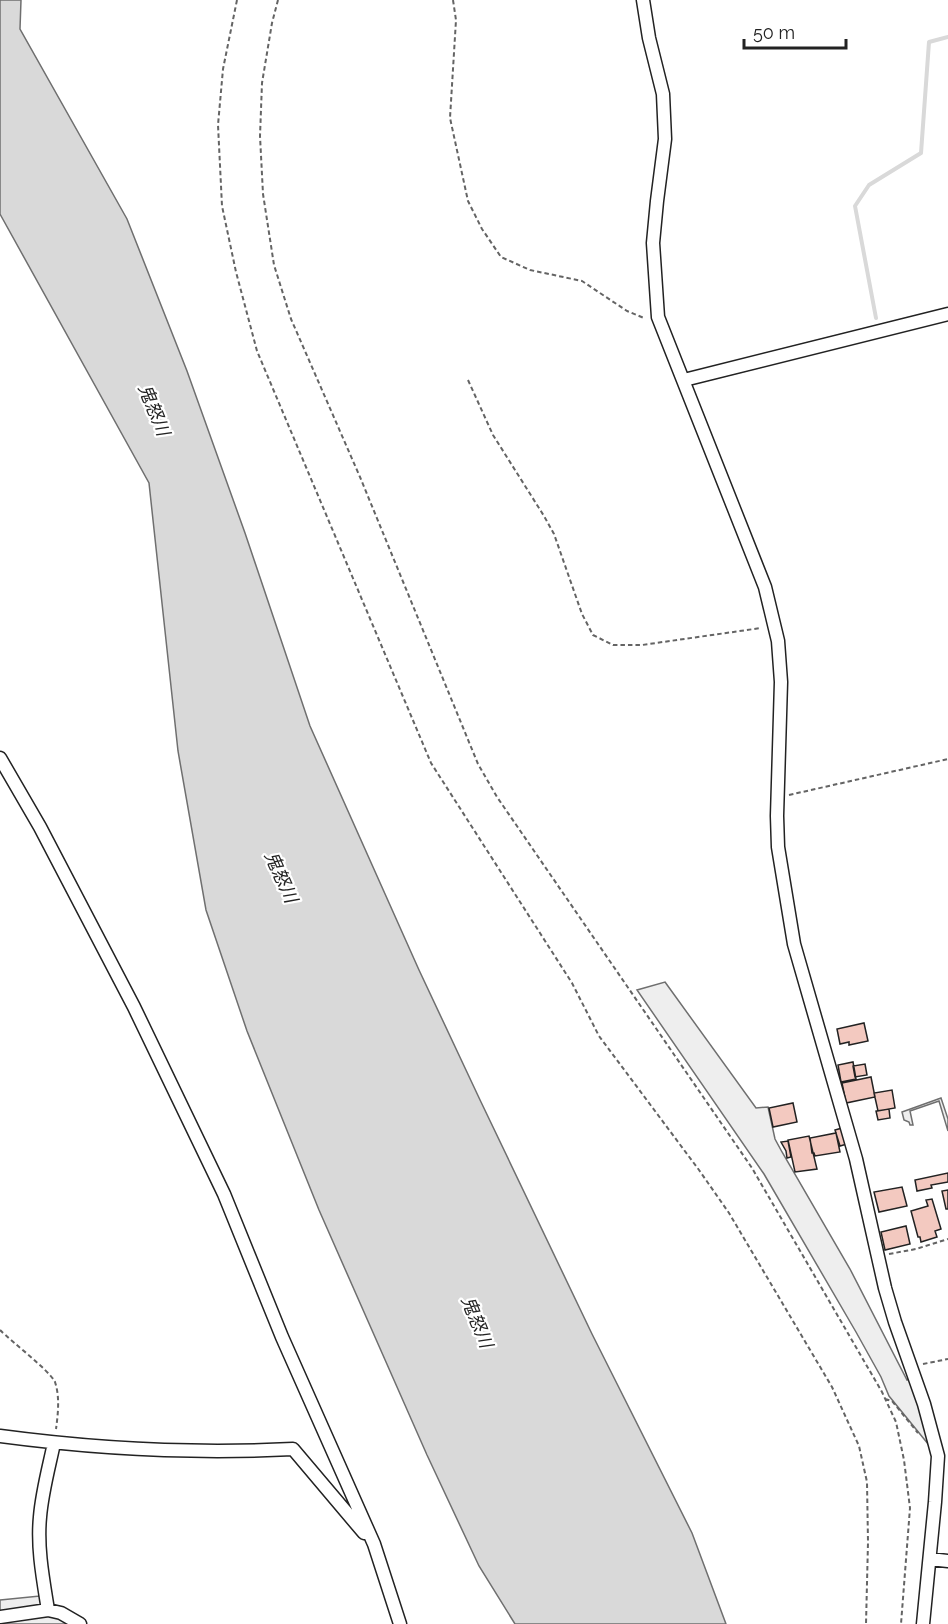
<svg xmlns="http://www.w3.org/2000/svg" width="948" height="1624" font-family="Raleway,'Noto Sans JP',sans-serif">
	<rect width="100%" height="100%" fill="#fff"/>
	<path fill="#eee" stroke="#6f6f6f" stroke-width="1.5" d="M665,982l91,126 12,-1 7,32 7,13 68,117 57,111 5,-2 21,72 -44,-54 -8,-19 -25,-45 -92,-158 -127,-184z
		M941,1098l7,21v12l-9,-30 -29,10 3,14h-3l-1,-3 -5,-2 -2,-8z
		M40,1596l36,28h-76v-24z"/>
	<path fill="#d9d9d9" stroke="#6f6f6f" stroke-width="1.5" d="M0,0h21l-1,29 107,190 60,152 58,162 65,193 109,244 62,132 111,232 100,199 34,91h-211l-36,-58 -52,-111 -108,-245 -72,-179 -41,-121 -28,-159 -29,-268 -149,-269z"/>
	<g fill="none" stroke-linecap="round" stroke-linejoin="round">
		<path stroke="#d9d9d9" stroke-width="4" d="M876,318l-21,-112 14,-21 52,-32 8,-111 19,-5"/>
	</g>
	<path fill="#f3c9c0" stroke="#222" stroke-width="1.5" d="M864,1023l4,18 -19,4v-3l-9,2 -3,-15z
		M853,1062l3,17 -15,3 -3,-17z
		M865,1064l2,11 -12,2 -2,-11z
		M871,1077l4,20 -29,6 -4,-20z
		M892,1090l3,18 -17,3 -4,-18z
		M793,1103l4,19 -24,5 -4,-19z
		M889,1109l1,9 -12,2 -2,-9z
		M842,1128l5,16 -7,2 -5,-16z
		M836,1133l4,19 -25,4 -1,-3h-2l-2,-15z
		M809,1136l8,33 -22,3 -7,-32z
		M788,1141l3,16 -4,1 -1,-7 -5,-9z
		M948,1173v9l-17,3 1,3 -15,3 -2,-11z
		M902,1187l5,19 -28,6 -5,-20z
		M948,1190v19h-2l-4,-18z
		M932,1199l9,30 -6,2 2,6 -16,5 -1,-5h-2l-7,-26 17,-5 -2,-6z
		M906,1226l4,18 -25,6 -4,-18z"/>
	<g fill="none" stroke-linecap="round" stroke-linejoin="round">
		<defs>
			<path id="street" d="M643,0l6,38 14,56 2,45 -8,62 -4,42 5,74 107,270 13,54 3,41 -4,134 1,31 16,97 62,215 29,129 10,34 29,82 14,52 -3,46 -12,122
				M684,380l264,-66
				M0,758l40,69 94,180 90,187 58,143 92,207 26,80
				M0,1436c97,13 195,18 293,13l71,84
				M930,1559l18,2
				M48,1610c-5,-31 -11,-62 -8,-93 2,-25 9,-50 14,-74
				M0,1617l48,-7 13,3 19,11"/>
		</defs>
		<use href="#street" stroke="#222" stroke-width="15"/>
		<path stroke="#646464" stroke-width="2" stroke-dasharray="4.5 3" stroke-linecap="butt" d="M237,0l-14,69 -5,56 4,81 14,66 21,79 174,412 141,220 27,53 100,134 30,43 103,174 27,59 8,36 1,60 -2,82
			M278,0l-6,23 -10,60 -2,53 3,58 11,71 17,54 69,158 118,287 19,33 255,371 130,224 14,30 8,38 6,48 -9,116
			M453,0l3,20 -6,98 18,83 14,28 19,28 29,13 52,11 45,30 17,7
			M468,380l25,55 51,81 10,18 28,80 11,21 20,10h29l119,-17
			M789,795l159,-36
			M889,1254l27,-5 32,-10
			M0,1330c12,12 49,40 55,52 5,15 3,32 1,47
			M923,1364l25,-5
			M885,1399l7,2 26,32"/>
		<use href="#street" stroke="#fff" stroke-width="12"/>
	</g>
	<g text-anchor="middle" stroke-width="4.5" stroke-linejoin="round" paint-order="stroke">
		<g font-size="18" font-style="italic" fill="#222" stroke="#fff">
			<text transform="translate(154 410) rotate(68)" y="6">鬼怒川</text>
			<text transform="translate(281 877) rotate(66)" y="6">鬼怒川</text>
			<text transform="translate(477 1322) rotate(68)" y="6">鬼怒川</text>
		</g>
	</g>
	<path d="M744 39v9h102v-9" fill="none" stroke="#222222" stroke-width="3"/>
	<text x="753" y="39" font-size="18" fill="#222222" stroke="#ffffff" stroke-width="4.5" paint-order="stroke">50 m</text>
</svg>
